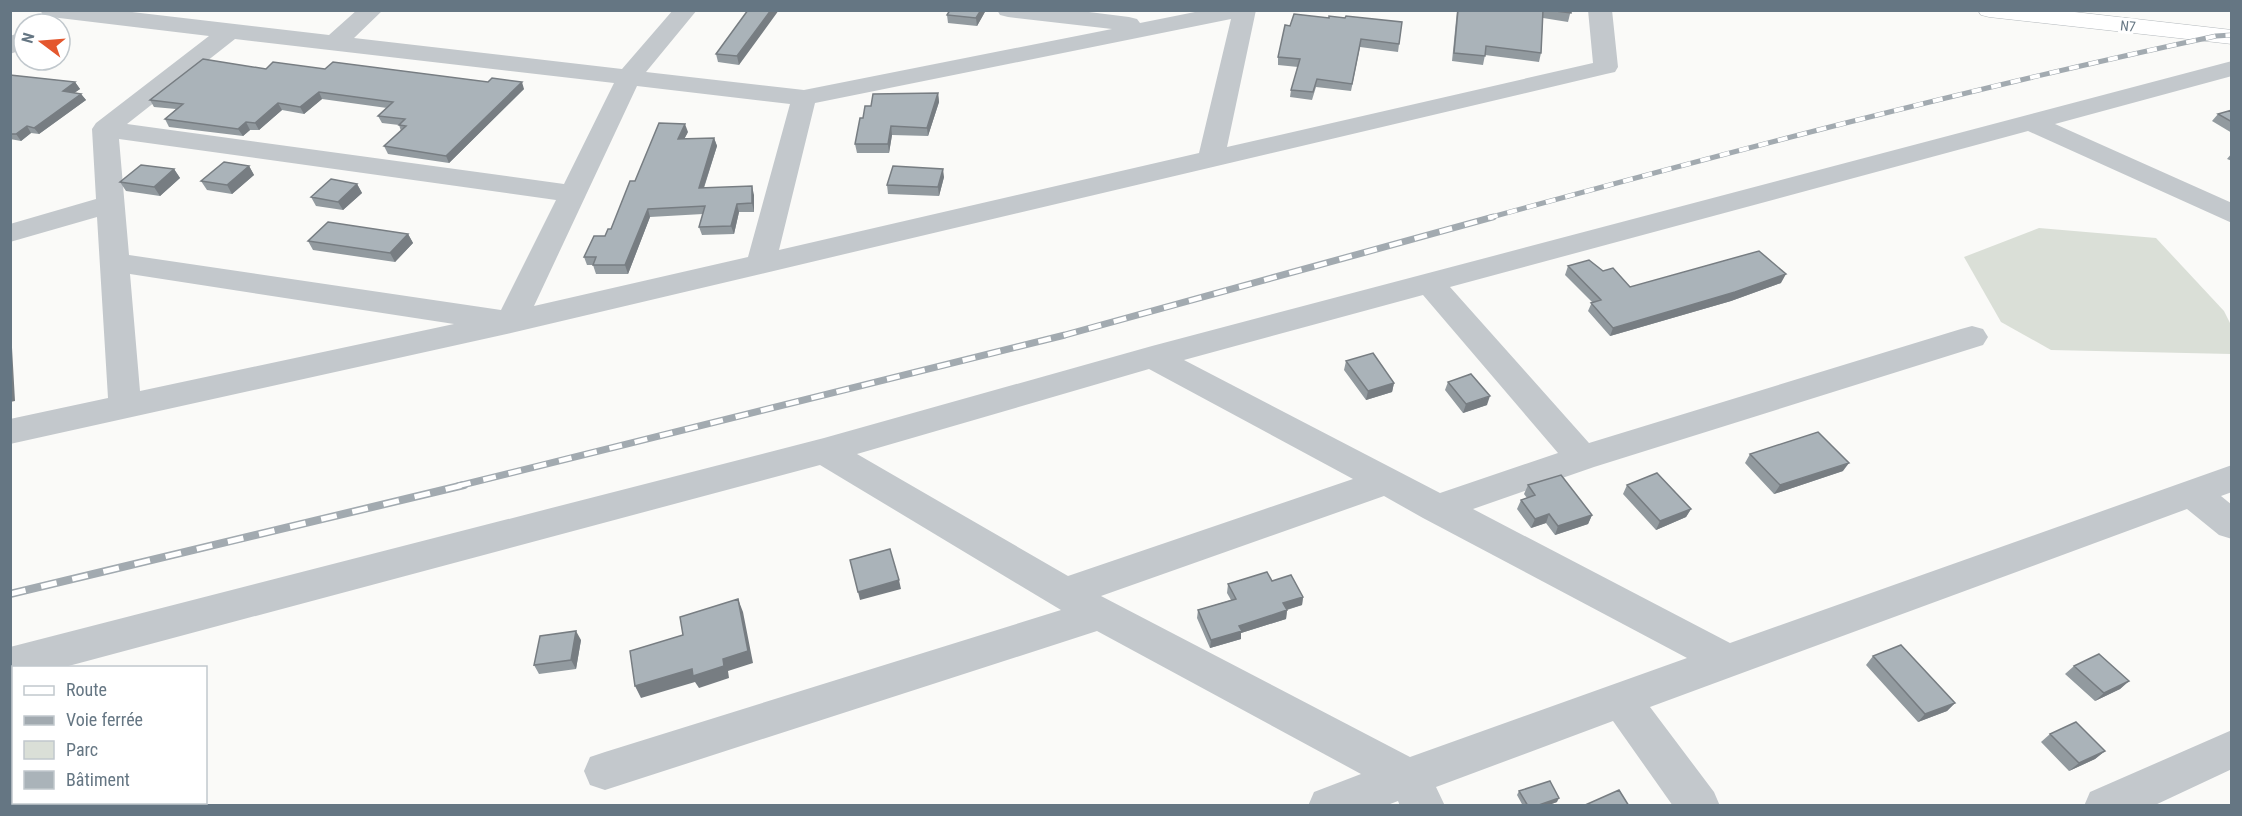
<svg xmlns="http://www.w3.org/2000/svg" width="2242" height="816" font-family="'Roboto Condensed',sans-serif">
	<rect width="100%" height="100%" fill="#fafaf8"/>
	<path fill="#dadfd7" d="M2039,228l117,10 68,73 7,14v29l-180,-4 -50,-28 -37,-65z"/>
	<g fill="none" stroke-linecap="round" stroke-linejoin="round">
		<defs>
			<path id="major" d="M1978,10h79l175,20v14l-243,-27 -8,-2z"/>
		</defs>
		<use href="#major" stroke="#b5babe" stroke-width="1"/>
		<path fill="#c3c8cc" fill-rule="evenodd" d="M40,10h75l214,25 28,-25h26l-29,28 268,31 51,-59h24l-51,62 158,18 308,-61 -104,-12 -8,-2 -3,-5h76l56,7 8,2 3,4 65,-13h51l-29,137 366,-84 -5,-53h24l6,57 -3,5 -9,2 -1095,259 -501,111v-25l98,-21 -11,-181 -87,25v-18l86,-25 -4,-70 4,-6 113,-87 -158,-19 -8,-2zM1231,19l-32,134 -420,97 36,-147zM235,39l379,44 -50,101 -437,-60zM637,86l153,18 -42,153 -214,49zM119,139l437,61 -55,110 -372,-55zM130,274l324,50 -314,67z
			M24,31v18l-14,5v-18z
			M2232,61v15l-177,48 177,79v20l-204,-92 -578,156 139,156 372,-114 11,-3 11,3 5,8 -5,8 -389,122 -121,42 257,134 502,-178v27l-11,4 11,9v34l-13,-4 -32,-26 -537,198 64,85 6,14h-47l-60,-85 -177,66 9,19h-45l-2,-5 -13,5h-77l6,-14 47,-18 -264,-143 -492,159 -15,-5 -6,-14 6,-14 15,-5 456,-142 -241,-145 -759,203h-47v12l-4,1v-34l814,-209 328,-92zM1423,295l135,158 -118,40 -256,-133zM1149,369l204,110 -285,97 -211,-122zM1384,496l39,22 264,140 -277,99 -309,-161z
			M2232,730v39l-79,37h-69l6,-14z"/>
		<use href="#major" fill="#fff" fill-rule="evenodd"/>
		<defs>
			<path id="rail-far2" d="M1488,218c241,-66 483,-130 728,-182l16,-1"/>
			<path id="rail-far1" d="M458,486l607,-151 428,-118"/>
			<path id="rail" d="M10,594l454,-109"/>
		</defs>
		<use href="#rail-far2" stroke="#a2aab0" stroke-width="5"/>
		<use href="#rail-far1" stroke="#a2aab0" stroke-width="7"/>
		<use href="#rail" stroke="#a2aab0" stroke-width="8"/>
		<use href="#rail-far2" stroke="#fff" stroke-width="4" stroke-dasharray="10" stroke-linecap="butt"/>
		<use href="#rail-far1" stroke="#fff" stroke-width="4.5" stroke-dasharray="13" stroke-linecap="butt"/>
		<use href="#rail" stroke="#fff" stroke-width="5" stroke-dasharray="16" stroke-linecap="butt"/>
	</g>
	<path fill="#929a9f" d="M748,10l-9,55 -21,-3 -2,-8z
		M986,10l-9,16 -29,-3 -1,-8z
		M1457,10h114l-3,12 -25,-4 -2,35 -2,9 -54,-7 -2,10 -31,-4z
		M1329,18h16l57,4 -4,30 -38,-5 -9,44 -35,-4 -4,13 -22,-3 1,-7 7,-23 -20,-2v-8l12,-31z
		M266,69h59l199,20 -75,74 -61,-9 -4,-8 17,-15 -2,-6 -17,-2 -4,-7 9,-8 -65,-9 -18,15 -22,-4 -23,20h-9l-7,6 -74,-9 -4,-8 11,-10 -22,-2 -4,-7z
		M10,75l65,7 5,7 -6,4 7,1 5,6 -47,34 -8,-1 -10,8 -11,-2z
		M938,93l1,9 -11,34 -36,-1 -3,18h-32l-2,-9 8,-26 8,-12z
		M2232,110v23l-20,-12 6,-7z
		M688,132l-4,7 30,-1 3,8 -13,42 50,7v17h-15l-5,22 -32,1 -3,-8 4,-13 -53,3 -22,57h-32l-3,-9h-6l-3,-8 27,-28 24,-48z
		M2232,153v8l-5,-2z
		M249,166l5,9 -22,19 -25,-4 -6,-9z
		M174,169l6,9 -20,18 -34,-5 -6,-9z
		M944,177l-5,19 -51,-2 -1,-9z
		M357,184l5,9 -19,17 -27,-4 -5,-9z
		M408,234l5,9 -18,19 -82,-12 -5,-9z
		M1568,266l35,5 27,16 151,-4 -50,18 -121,35 -22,-25 4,-9 -27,-27z
		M1346,361l48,22 -2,9 -26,8 -22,-30z
		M1448,382l39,23 -24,8 -18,-23z
		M1750,454l93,17 -69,23 -29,-31z
		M1528,485l64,30 -4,9 -33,11 -9,-12 -15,5 -14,-19 4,-9 6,-2 -3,-4z
		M1627,485l64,24 -5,8 -30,13 -33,-36z
		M1272,581l31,16 -1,8 -15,5 -1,9 -45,14v6l-31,9 -13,-30 1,-8 33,-10 -4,-7 1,-9z
		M581,640l-5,29 -37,5 -5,-9z
		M1873,656l82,47 -8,8 -29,11 -52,-57z
		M2074,666l55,15 -9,8 -25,12 -30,-27z
		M2050,734l55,17 -10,8 -26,12 -28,-29z
		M1519,791l38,11 -11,4h-23l-6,-11z"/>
	<path fill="#777d82" d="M771,10h8l-40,55 -2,-9z
		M981,10h5l-9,16 -1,-8z
		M75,82l5,7 -13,9 -4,-7z
		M522,82l2,7 -75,74 -3,-7z
		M319,92l3,7 -18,15 -4,-7z
		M938,93l1,9 -11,34 -1,-8z
		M81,94l5,6 -47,34 -5,-6z
		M278,103l4,7 -23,20 -4,-7z
		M246,122l4,8 -7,6 -5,-7z
		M685,124l3,8 -8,15 -2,-8z
		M27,126l4,7 -10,8 -5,-7z
		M891,126l1,9 -3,18 -1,-9z
		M714,138l3,8 -16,50 -2,-8z
		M249,166l5,9 -22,19 -5,-9z
		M174,169l6,9 -20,18 -6,-9z
		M943,169l1,8 -5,19 -1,-9z
		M357,184l5,9 -19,17 -5,-8z
		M752,186l2,9v17l-2,-9z
		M737,204l2,8 -5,22 -3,-8z
		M648,209l2,8 -22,57 -3,-9z
		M408,234l5,9 -18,19 -5,-9z
		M1786,274l-5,9 -50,18 -121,35 3,-8z
		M10,312l5,89 -5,1z
		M1394,383l-2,9 -26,8 2,-9z
		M1490,396l-3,9 -24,8 3,-9z
		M1849,463l-6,8 -69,23 6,-9z
		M1691,509l-5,8 -30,13 4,-9z
		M1549,514l-3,9 -15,5 4,-9z
		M1592,515l-4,9 -33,11 3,-9z
		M899,580l2,9 -41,11 -2,-8z
		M1303,597l-1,8 -20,6 1,-8z
		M738,599l5,13 10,51 -25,8 1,7 -30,10 -4,-6 -54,16 -6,-12z
		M1287,610l-1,9 -45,14v6l-31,9 1,-8 28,-14z
		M576,631l5,9 -5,29 -5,-9z
		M2129,681l-9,8 -25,12 9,-8z
		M1955,703l-8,8 -29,11 7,-8z
		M2105,751l-10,8 -26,12 10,-8z
		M1559,798l-2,4 -11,4h-10z"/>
	<path fill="#aab3b9" stroke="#777d82" stroke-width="1.5" d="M748,10h23l-34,46 -21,-2z
		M950,10h31l-5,8 -29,-3z
		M1458,10h85l-2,43 -55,-7 -1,10 -31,-3z
		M1547,10h24v3z
		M1294,14l35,4v-2l16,2 1,-2 56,6 -3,22 -38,-5 -9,45 -35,-5 -4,13 -22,-2 9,-31 -22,-2 7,-32 5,1z
		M203,59l63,10 7,-7 52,7 8,-7 155,20 4,-4 30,4 -76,74 -62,-10 22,-20 -7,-1 6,-6 -27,-3 15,-14 -74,-10 -19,15 -22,-4 -23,20 -9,-1 -8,7 -73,-10 18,-15 -33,-4z
		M10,75l65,7 -12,9 18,3 -47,34 -7,-2 -11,8h-6z
		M938,93l-11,35 -36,-2 -3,18h-33l5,-26h3l2,-12h6l2,-12z
		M2232,110v12l-14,-8z
		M659,123l26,1 -7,15 36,-1 -15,50 53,-2v17l-15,1 -6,22 -32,1 6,-21 -57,3 -23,56h-32l3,-8h-12l10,-21h11l3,-7h3l19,-48h5z
		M224,162l25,4 -22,19 -26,-4z
		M141,165l33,4 -20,18 -34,-5z
		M893,166l50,3 -5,18 -51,-2z
		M331,179l26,5 -19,18 -27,-5z
		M328,222l80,12 -18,19 -82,-12z
		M1759,251l27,23 -51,18 -122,36 -22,-25 10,-3 -33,-34 21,-6 14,11 10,-3 17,19z
		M1373,353l21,30 -26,8 -22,-30z
		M1471,374l19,22 -24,8 -18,-22z
		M1818,432l31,31 -69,22 -30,-31z
		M1657,473l34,36 -31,12 -33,-36z
		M1561,475l31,40 -34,11 -9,-12 -14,5 -14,-19 14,-5 -7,-10z
		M890,549l9,31 -41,12 -8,-32z
		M1267,572l5,9 19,-6 12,22 -20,6 4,7 -48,16 3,5 -31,9 -13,-30 38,-11 -8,-15z
		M738,599l10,52 -25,8 1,7 -31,10 -1,-7 -57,17 -5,-35 53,-16 -3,-18z
		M576,631l-5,29 -37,5 6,-29z
		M1901,645l54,58 -30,11 -52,-58z
		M2099,654l30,27 -25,12 -30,-27z
		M2076,722l29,29 -26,12 -29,-29z
		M1550,781l9,17 -23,8h-8l-9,-15z
		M1619,790l10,16h-46z"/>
	<g text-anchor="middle" stroke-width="6" stroke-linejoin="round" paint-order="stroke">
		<g font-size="14" fill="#657683" stroke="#fff">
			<text transform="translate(2128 26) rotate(6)" y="5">N7</text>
		</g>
	</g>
	<rect width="2242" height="816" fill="none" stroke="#657683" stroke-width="24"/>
	<rect x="12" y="666" width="195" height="138" fill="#ffffff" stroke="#c1c8cd" stroke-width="1.5"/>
	<rect x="24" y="686" width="30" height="9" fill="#ffffff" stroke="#c1c8cd" stroke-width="1.5"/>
	<text x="66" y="696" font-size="18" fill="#657683">Route</text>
	<rect x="24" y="716" width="30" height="9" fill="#a2aab0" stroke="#c1c8cd" stroke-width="1.5"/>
	<text x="66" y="726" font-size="18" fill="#657683">Voie ferrée</text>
	<rect x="24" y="741" width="30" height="18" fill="#dadfd7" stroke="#c1c8cd" stroke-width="1.5"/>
	<text x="66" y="756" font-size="18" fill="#657683">Parc</text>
	<rect x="24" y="771" width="30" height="18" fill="#aab3b9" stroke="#c1c8cd" stroke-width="1.5"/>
	<text x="66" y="786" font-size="18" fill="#657683">Bâtiment</text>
	<g transform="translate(42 42) rotate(286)"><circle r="28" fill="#ffffff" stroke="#c1c8cd" stroke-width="1.5"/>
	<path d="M0-4.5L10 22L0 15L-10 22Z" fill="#e4572e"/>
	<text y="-9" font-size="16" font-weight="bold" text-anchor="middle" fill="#657683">N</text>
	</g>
</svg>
